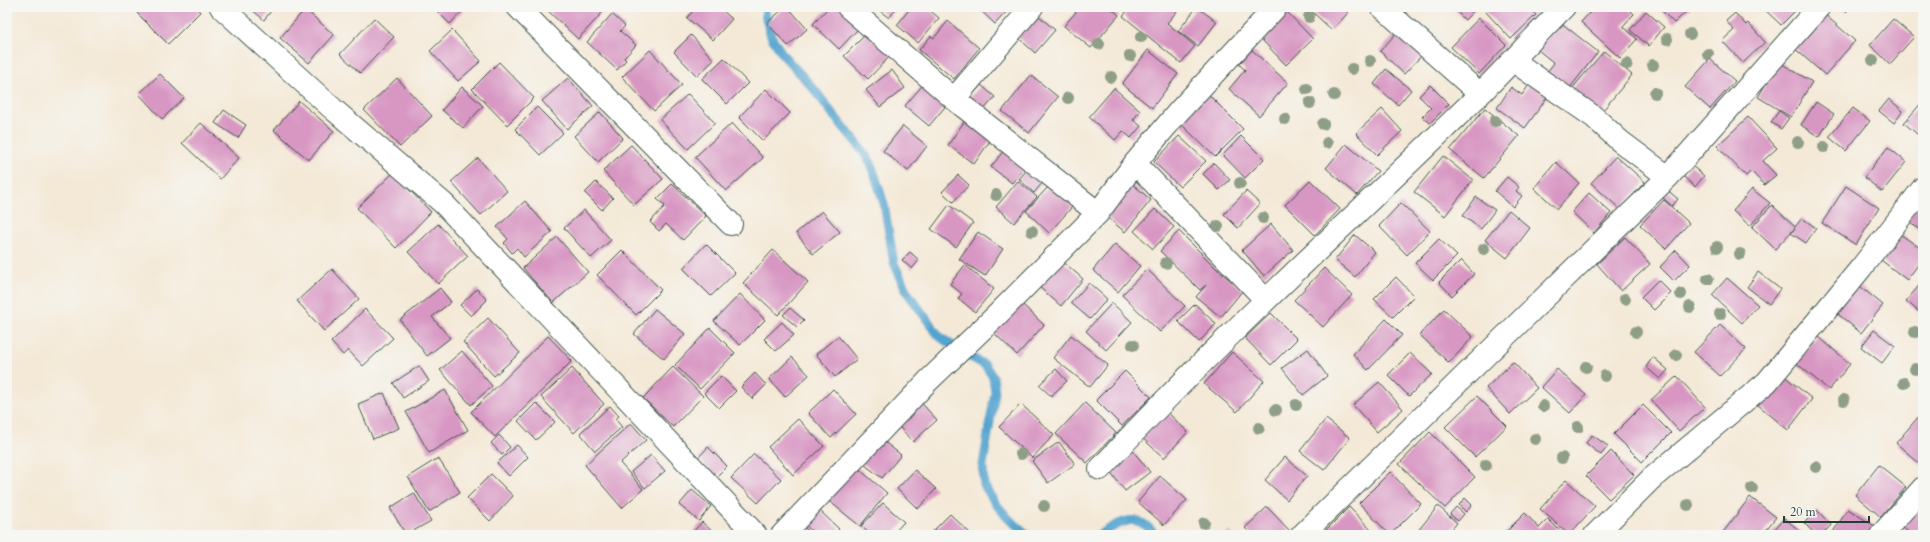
<svg xmlns="http://www.w3.org/2000/svg" width="1930" height="542" font-family="Cardo,serif">
	<rect width="100%" height="100%" fill="#f6f6f2"/>
	<filter id="ink" filterUnits="userSpaceOnUse"><feTurbulence type="fractalNoise" baseFrequency=".025" numOctaves="2"/><feDisplacementMap in="SourceGraphic" scale="8" xChannelSelector="R" yChannelSelector="G"/><feConvolveMatrix kernelMatrix="1 2 1 2 8 2 1 2 1" color-interpolation-filters="sRGB"/></filter>
	<filter id="wash" filterUnits="userSpaceOnUse"><feTurbulence type="fractalNoise" baseFrequency=".012" numOctaves="4" result="noise"/><feDisplacementMap in="SourceGraphic" scale="16" xChannelSelector="R" yChannelSelector="G"/><feGaussianBlur stdDeviation="0.9" result="paint"/><feColorMatrix in="noise" values="0 0 0 0 0 0 0 0 0 0 0 0 0 0 0 0 0 1.4 0 .05"/><feComposite in="paint" operator="in"/></filter>
	<g filter="url(#wash)">
		<rect width="100%" height="100%" fill="#f4e9d7"/>
		<g fill="none" stroke-linecap="round" stroke-linejoin="round">
			<path stroke="#55a4cf" stroke-width="9" d="M765,7l1,12 5,17 12,19 31,34 21,28 22,26 14,20 13,41 10,59 13,29 32,44 21,15 25,14 8,12 2,15 -12,73 1,20 11,18 15,17 18,15
				M1099,535c22,-13 38,-25 56,0"/>
		</g>
		<g id="blocks">
			<path fill="#d897c3" d="M144,7h52l4,5 -32,32 -31,-31z
				M249,7h25l-10,13z
				M433,7h33l-16,17z
				M548,7h48l6,6 -24,26 -32,-30z
				M696,7h23l13,12 -19,21 -26,-22z
				M785,7h3l19,22 -19,17 -21,-23z
				M829,7h13l19,19 -22,23 -26,-25z
				M875,7h22l-8,11z
				M911,7h15l13,11 -21,25 -21,-18z
				M977,7h34l-16,17z
				M1080,7h29l10,8 -28,33 -27,-22z
				M1130,7h44l4,3 -11,13 28,23 -14,17 -58,-47z
				M1197,7l20,15 -19,24 -20,-15z
				M1307,7h40l-3,3 4,3 -16,17z
				M1452,7h25l-12,13z
				M1490,7h38l8,8 -25,24 -26,-28z
				M1595,7h32l7,7 -11,12 14,13 -17,19 -39,-36z
				M1658,7h33l-17,16z
				M1762,7h37l-18,18z
				M1840,7h10l-4,5z
				M305,9l29,26 -25,28 -29,-25z
				M1032,10l23,20 -20,23 -22,-20z
				M1286,11l27,28 -27,26 -26,-27z
				M1646,11l18,16 -15,19 -19,-16z
				M1735,13l11,12 2,-2 17,19 -22,21 -21,-22 12,-11 -8,-9z
				M1823,13l32,28 -30,34 -32,-28z
				M612,14l13,12 -5,5 16,14 -12,13 2,2 -9,10 -30,-28z
				M374,18l20,19 -34,36 -20,-19z
				M1479,18l27,27 -27,29 -28,-27z
				M1893,19l21,18 -24,27 -20,-19z
				M948,21l31,27 -25,31 -35,-29 12,-14 3,2z
				M1560,22l38,30 -33,42 -22,-17 11,-14 -16,-13z
				M1400,29l25,23 -21,22 -24,-23z
				M452,30l29,31 -23,20 -28,-30z
				M869,31l23,23 -24,25 -24,-23z
				M691,35l23,25 -17,16 -23,-24z
				M650,50l32,35 -28,26 -32,-34z
				M1148,50l30,24 -26,34 -30,-24z
				M1252,50l36,33 -29,33 -30,-27 16,-19 -6,-6z
				M1604,51l28,24 -33,40 -29,-24z
				M724,58l24,25 -21,21 -25,-25z
				M1710,59l25,22 -25,28 -25,-22z
				M499,62l35,36 -27,27 -35,-36z
				M1779,62l33,20 -21,35 -33,-20z
				M1386,69l25,21 -13,15 -24,-21z
				M892,70l13,18 -25,19 -14,-17z
				M160,74l24,24 -22,21 -23,-25z
				M1031,75l27,22 -29,36 -27,-22z
				M397,78l35,38 -32,31 -36,-37z
				M568,78l25,28 -26,23 -25,-28z
				M925,82l24,20 -20,24 -24,-20z
				M1531,82l18,13 -24,33 -28,-20 14,-21 11,8z
				M981,85l14,12 -14,16 -14,-12z
				M1430,85l19,19 -19,19 -8,-6 9,-9 -12,-12z
				M462,87l21,19 -20,22 -21,-18z
				M1114,88l26,23 -7,9 8,6 -10,12 -8,-7 -8,9 -26,-23z
				M766,89l24,24 -27,28 -24,-24z
				M1205,91l38,38 -28,28 -38,-37z
				M688,94l27,29 -27,26 -28,-29z
				M1889,99l14,12 -9,12 -15,-12z
				M299,101l35,30 -25,29 -35,-30z
				M1923,101v38l-19,-16z
				M1816,102l18,12 -15,23 -18,-12z
				M537,107l26,26 -23,22 -25,-26z
				M1485,108l34,28 -35,42 -34,-28z
				M1853,108l17,13 -24,30 -17,-14z
				M1382,109l20,22 -25,24 -21,-22z
				M224,110l22,15 -8,13 -23,-15z
				M1779,111l10,7 -8,11 -10,-7z
				M600,112l23,26 -25,24 -24,-26z
				M1748,117l29,31 -14,13 13,14 -12,10 -13,-14 -5,5 -29,-30z
				M966,119l26,19 -18,26 -26,-19z
				M201,123l38,35 -19,21 -38,-36z
				M732,123l31,35 -37,33 -31,-34z
				M903,126l24,20 -19,25 -25,-20z
				M1179,136l27,25 -26,26 -26,-25z
				M1241,136l23,23 -19,19 -22,-23z
				M1346,144l32,27 -21,24 -31,-27z
				M631,145l32,34 -29,26 -31,-34z
				M1007,146l22,17 -17,20 -21,-16z
				M1888,147l18,15 -24,30 -18,-15z
				M1443,156l30,24 -28,36 -31,-24z
				M1616,156l29,26 -25,27 -29,-26z
				M478,158l29,33 -26,24 -30,-33z
				M1556,162l23,21 -22,26 -23,-21z
				M1214,163l16,17 -11,10 -16,-16z
				M1032,164l15,13 -13,16 -15,-14z
				M1691,165l13,11 -9,11 -12,-11z
				M393,173l38,39 -35,36 -39,-40z
				M958,175l11,10 -16,17 -11,-10z
				M1507,177l12,10 -3,4 6,5 -9,11 -18,-16z
				M1310,180l30,29 -25,26 -30,-30z
				M1018,181l19,16 -23,26 -18,-16z
				M1129,181l22,19 -26,32 -23,-19z
				M596,182l17,16 -11,12 -17,-17z
				M672,184l34,32 -23,24 -17,-16 -7,7 -9,-9 15,-16 -8,-7z
				M1049,186l23,21 -23,26 -23,-22z
				M1846,186l33,22 -23,37 -34,-22z
				M1666,189l12,10 -6,7 -12,-11z
				M1752,189l18,14 -20,23 -17,-15z
				M1246,191l14,13 -22,24 -14,-14z
				M1589,193l22,20 -17,20 -22,-21z
				M1476,197l19,13 -14,19 -18,-13z
				M1923,199v34l-16,-14z
				M1664,200l25,23 -23,26 -26,-24z
				M525,201l27,31 -28,25 -7,-9 -5,5 -8,-10 4,-4 -11,-12z
				M1401,203l29,28 -23,24 -28,-29z
				M949,205l24,18 -17,24 -25,-18z
				M1772,205l23,22 7,-9 14,10 -10,15 -15,-10 4,-5 -20,21 -23,-22z
				M1155,209l19,18 -21,22 -19,-18z
				M584,210l27,30 -20,18 -27,-30z
				M1509,210l21,18 -23,30 -22,-18z
				M822,211l18,21 -27,22 -17,-21z
				M438,224l30,32 -30,28 -30,-32z
				M1271,224l22,26 -29,26 -22,-26z
				M1179,231l40,40 24,19 -22,27 -25,-20 10,-12 -6,5 -40,-39z
				M978,232l25,17 -18,27 -26,-17z
				M1900,234l23,16v8l-16,22 -26,-20z
				M1355,235l20,17 -20,25 -20,-17z
				M557,237l31,35 -35,31 -30,-35z
				M1625,237l25,27 -29,27 -24,-27z
				M1439,239l18,17 -24,24 -18,-17z
				M706,244l29,29 -24,23 -28,-28z
				M1115,244l25,22 -22,26 -25,-22z
				M622,250l39,40 -25,25 -39,-40z
				M773,250l35,32 -30,33 -35,-32z
				M1676,250l14,15 -16,16 -14,-14z
				M910,252l9,8 -7,9 -10,-9z
				M1059,258l24,21 -22,27 -24,-21z
				M1461,260l13,14 -22,22 -13,-14z
				M965,265l29,24 -19,23 -17,-14 4,-4 -12,-10z
				M1324,268l28,27 -29,32 -29,-27z
				M332,269l27,30 -35,32 -27,-30z
				M1147,269l38,37 -25,26 -38,-37z
				M1758,272l22,17 -11,15 -22,-17z
				M1396,277l18,19 -21,21 -19,-18z
				M1727,278l31,27 -16,18 -30,-28z
				M1658,280l13,13 -17,17 -13,-13z
				M1923,281v34l-17,-14z
				M1855,282l28,23 -22,28 -28,-23z
				M1089,283l18,16 -17,20 -19,-16z
				M440,288l11,14 -19,15 18,21 -23,18 -27,-36z
				M477,289l10,11 -16,16 -11,-11z
				M740,294l25,26 -25,25 -26,-24z
				M1020,302l24,23 -27,30 -24,-23z
				M1112,303l20,19 -26,28 -20,-19z
				M1195,304l21,20 -17,18 -21,-21z
				M790,308l14,12 -7,7 -14,-12z
				M365,309l28,29 -30,28 -15,-16 -5,5 -12,-13z
				M655,309l30,25 -21,25 -30,-25z
				M1444,309l29,28 -24,26 -29,-28z
				M1271,313l26,26 -26,26 -26,-27z
				M488,318l32,35 -26,23 -31,-34z
				M1386,319l16,16 -34,35 -15,-16z
				M782,322l12,13 -18,16 -12,-12z
				M1720,325l26,24 -26,27 -26,-24z
				M710,328l25,25 -35,36 -25,-24z
				M1874,330l21,16 -13,17 -21,-16z
				M1071,335l37,30 -18,22 -37,-29z
				M548,336l24,25 -77,76 -24,-25z
				M838,336l19,23 -22,18 -19,-23z
				M1818,336l32,28 -21,26 -33,-27z
				M1308,349l19,27 -24,19 -21,-27z
				M462,351l30,35 -21,19 -31,-35z
				M1232,352l32,29 -27,31 -33,-28z
				M1410,353l22,21 -23,22 -21,-21z
				M792,357l17,18 -24,22 -16,-18z
				M1653,357l15,13 -8,9 -14,-12z
				M1513,362l24,26 -27,26 -24,-26z
				M419,366l10,15 -26,17 -10,-15z
				M673,367l30,29 -30,31 -30,-29z
				M572,368l32,36 -30,29 -33,-36z
				M1056,369l11,12 -16,15 -12,-11z
				M1557,369l29,26 -16,18 -29,-26z
				M1125,371l26,26 -29,29 -26,-26z
				M755,373l11,12 -14,14 -11,-12z
				M1782,374l30,25 -24,31 -31,-26z
				M721,376l15,15 -17,17 -15,-15z
				M1677,376l28,31 -26,24 -28,-31z
				M1379,382l24,27 -26,23 -24,-27z
				M833,389l23,25 -25,24 -23,-25z
				M445,390l23,40 -39,23 -23,-41z
				M384,393l15,35 -26,11 -15,-35z
				M1477,396l30,30 -32,31 -30,-30z
				M916,397l21,23 -24,22 -21,-23z
				M536,403l19,19 -19,18 -18,-19z
				M1085,403l31,30 -29,30 -31,-29z
				M1021,404l33,31 -22,23 -33,-31z
				M1643,405l28,28 -29,29 -28,-28z
				M610,406l9,10 -4,3 7,8 -27,24 -15,-18z
				M1163,408l25,24 -24,26 -25,-23z
				M1920,415l3,4v44l-2,2 -25,-22z
				M798,419l26,27 -31,29 -25,-28z
				M1326,419l24,19 -26,32 -24,-19z
				M631,423l15,17 -26,23 23,26 -21,19 -37,-43z
				M1430,432l45,45 -30,31 -46,-44z
				M499,435l11,12 -8,8 -11,-12z
				M876,435l25,20 -19,23 -25,-19z
				M1592,435l16,11 -7,9 -15,-12z
				M1059,442l16,22 -27,19 -16,-22z
				M517,445l11,12 -19,19 -12,-13z
				M708,447l19,19 -11,11 -18,-19z
				M1133,451l17,21 -25,19 -16,-21z
				M1611,451l23,24 -25,24 -23,-23z
				M754,454l27,25 -23,24 -27,-25z
				M651,455l14,16 -20,17 -14,-16z
				M1285,457l22,19 -20,24 -22,-20z
				M438,458l22,34 -31,20 -21,-35z
				M852,463l35,30 -27,33 -36,-29z
				M1879,465l27,22 -25,30 -26,-22z
				M915,470l21,19 -18,20 -21,-20z
				M1390,472l31,32 -31,31 -31,-32z
				M491,474l22,22 -23,25 -23,-23z
				M1160,476l27,24 -23,25 -26,-23z
				M1566,480l29,26 -26,29 -29,-26z
				M692,490l19,16 -12,15 -20,-16z
				M414,493l17,28 -25,14 -16,-27z
				M1750,497l26,20 -14,18h-41z
				M1465,498l7,7 -6,7 -7,-7z
				M1923,502v33h-11l-11,-9z
				M883,503l21,19 -12,13h-21l-10,-9z
				M1438,506l19,17 -10,12h-27l-3,-3z
				M1267,507l23,24 -5,4h-33l-7,-7z
				M1349,507l25,26 -3,2h-45l-2,-3z
				M1456,507l8,7 -6,7 -8,-7z
				M817,508l22,21 -5,6h-18l-13,-12z
				M1848,509l28,18 -5,8h-40z
				M1817,510l14,15 -9,10h-6l-12,-12z
				M1525,513l14,15 9,-9 14,14 -1,2h-58z
				M950,514l22,21h-43z
				M1784,518l21,17h-35z
				M702,522l14,13h-26z
				M801,524l11,11h-21z
				M1229,531l4,4h-8z"/>
		</g>
	</g>
	<g filter="url(#ink)">
		<use href="#blocks" fill-opacity="0" stroke="#3f574c" stroke-width="1"/>
		<g fill="none" stroke-linecap="round" stroke-linejoin="round">
			<defs>
				<path id="minor" d="M221,7l112,102 111,95 312,331
					M518,7l213,217
					M848,7l106,92 144,114
					M1382,7l98,87
					M1512,60l82,57 26,24 48,36
					M954,99l78,-92
					M1135,163l130,136
					M1100,469c120,-131 253,-250 379,-374 29,-29 56,-59 85,-88
					M782,535l146,-154 69,-66 101,-102 37,-50 44,-52 97,-104
					M1302,535l366,-358 151,-170
					M1595,535l56,-56 116,-97 94,-114 62,-80
					M1881,535l42,-47"/>
			</defs>
			<use href="#minor" stroke="#3f574c" stroke-width="24"/>
			<use href="#minor" stroke="#fff" stroke-width="22"/>
		</g>
		<g fill="#8f9e87">
			<circle cx="1309" cy="17" r="6"/>
			<circle cx="1690" cy="34" r="6"/>
			<circle cx="1141" cy="37" r="6"/>
			<circle cx="1667" cy="39" r="6"/>
			<circle cx="1099" cy="44" r="6"/>
			<circle cx="1708" cy="54" r="6"/>
			<circle cx="1130" cy="56" r="6"/>
			<circle cx="1873" cy="60" r="6"/>
			<circle cx="1370" cy="61" r="6"/>
			<circle cx="1627" cy="64" r="6"/>
			<circle cx="1653" cy="65" r="6"/>
			<circle cx="1352" cy="69" r="6"/>
			<circle cx="1111" cy="77" r="6"/>
			<circle cx="1307" cy="89" r="6"/>
			<circle cx="1655" cy="93" r="6"/>
			<circle cx="1334" cy="95" r="6"/>
			<circle cx="1068" cy="98" r="6"/>
			<circle cx="1310" cy="103" r="6"/>
			<circle cx="1285" cy="119" r="6"/>
			<circle cx="1495" cy="121" r="6"/>
			<circle cx="1323" cy="124" r="6"/>
			<circle cx="1798" cy="142" r="6"/>
			<circle cx="1327" cy="143" r="6"/>
			<circle cx="1824" cy="147" r="6"/>
			<circle cx="1240" cy="183" r="6"/>
			<circle cx="996" cy="195" r="6"/>
			<circle cx="1263" cy="218" r="6"/>
			<circle cx="1218" cy="226" r="6"/>
			<circle cx="1032" cy="231" r="6"/>
			<circle cx="1717" cy="247" r="6"/>
			<circle cx="1484" cy="249" r="6"/>
			<circle cx="1740" cy="254" r="6"/>
			<circle cx="1166" cy="263" r="6"/>
			<circle cx="1708" cy="279" r="6"/>
			<circle cx="1681" cy="294" r="6"/>
			<circle cx="1625" cy="299" r="6"/>
			<circle cx="1690" cy="307" r="6"/>
			<circle cx="1720" cy="314" r="6"/>
			<circle cx="1636" cy="332" r="6"/>
			<circle cx="1915" cy="332" r="6"/>
			<circle cx="1133" cy="345" r="6"/>
			<circle cx="1676" cy="355" r="6"/>
			<circle cx="1586" cy="367" r="6"/>
			<circle cx="1915" cy="369" r="6"/>
			<circle cx="1605" cy="376" r="6"/>
			<circle cx="1904" cy="383" r="6"/>
			<circle cx="1844" cy="400" r="6"/>
			<circle cx="1296" cy="405" r="6"/>
			<circle cx="1543" cy="406" r="6"/>
			<circle cx="1276" cy="410" r="6"/>
			<circle cx="1578" cy="427" r="6"/>
			<circle cx="1259" cy="428" r="6"/>
			<circle cx="1535" cy="439" r="6"/>
			<circle cx="1021" cy="454" r="6"/>
			<circle cx="1562" cy="458" r="6"/>
			<circle cx="1486" cy="465" r="6"/>
			<circle cx="1816" cy="467" r="6"/>
			<circle cx="1752" cy="488" r="6"/>
			<circle cx="1688" cy="505" r="6"/>
			<circle cx="1044" cy="506" r="6"/>
			<circle cx="1204" cy="523" r="6"/>
		</g>
	</g>
	<rect width="1930" height="542" fill="none" stroke="#f6f6f2" stroke-width="24"/>
	<path d="M1784 516v6h85v-6" fill="none" stroke="#1f3d34" stroke-width="2"/>
	<text x="1790" y="516" font-size="12" fill="#1f3d34" stroke="#f6f6f2" stroke-width="3" paint-order="stroke">20 m</text>
</svg>
